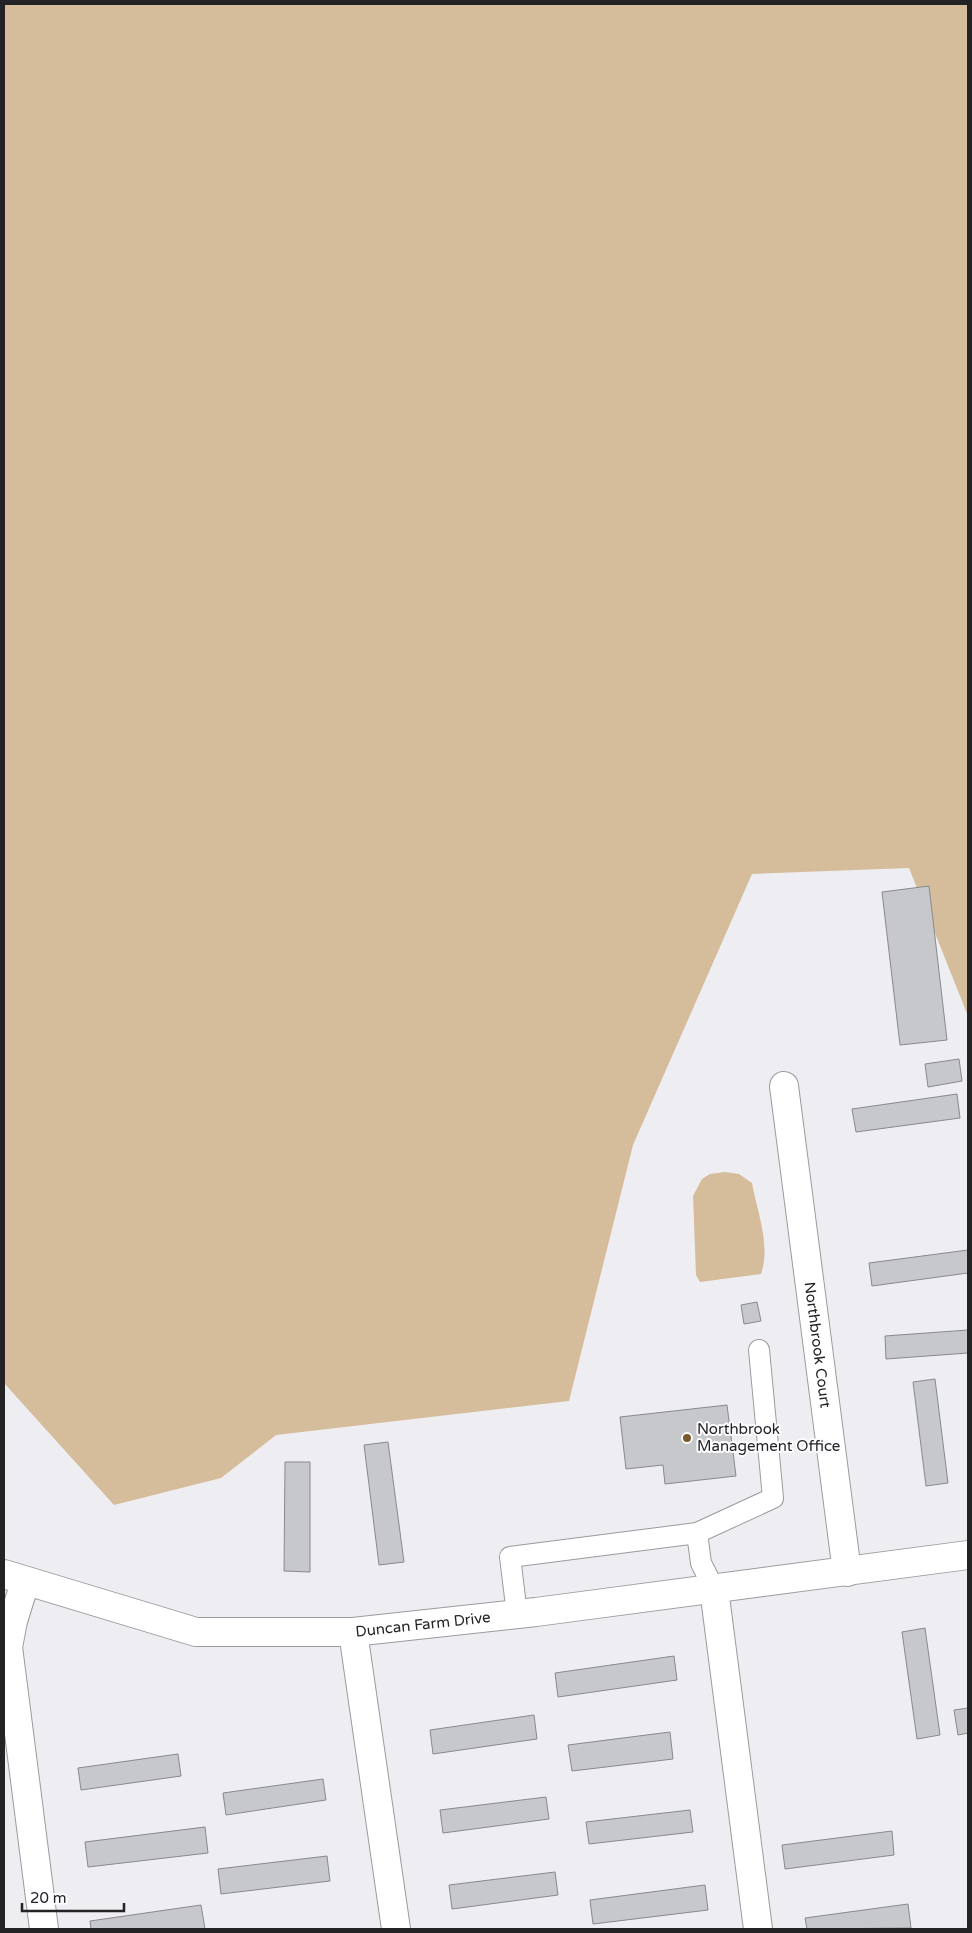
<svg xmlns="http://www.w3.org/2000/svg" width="972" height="1933" font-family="'Varela Round',sans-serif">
	<rect width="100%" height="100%" fill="#eeeef2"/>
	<path fill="#d5bc9b" d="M4,4h964v1012l-59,-148 -157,6 -119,271 -64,256 -293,34 -55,43 -107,27 -110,-122z
		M725,1172l14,2 13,9c5,28 19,63 9,91l-61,8 -4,-7 -3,-79 9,-17 8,-5z"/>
	<path fill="#c7c8cb" stroke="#88898c" d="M929,886l18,154 -47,5 -18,-153z
		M959,1059l3,22 -34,6 -3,-23z
		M957,1094l3,24 -104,14 -4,-23z
		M968,1250v23l-96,13 -3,-23z
		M757,1302l4,19 -17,3 -3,-19z
		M968,1330v23l-82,6 -1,-23z
		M935,1379l13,104 -22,3 -13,-104z
		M727,1405l9,71 -71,8 -2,-19 -37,4 -6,-52z
		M388,1442l16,120 -25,3 -15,-120z
		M285,1462h25v110l-26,-1z
		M925,1628l15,107 -23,4 -15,-107z
		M674,1656l3,24 -119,17 -3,-24z
		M968,1708v25l-10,2 -4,-25z
		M534,1715l3,24 -104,15 -3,-24z
		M670,1732l3,27 -101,12 -4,-26z
		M178,1754l3,22 -100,14 -3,-22z
		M323,1779l3,21 -100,15 -3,-22z
		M546,1797l3,22 -106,14 -3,-23z
		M690,1810l3,22 -104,12 -3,-22z
		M205,1827l3,26 -120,14 -3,-25z
		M892,1831l2,24 -109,14 -3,-24z
		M327,1856l3,25 -109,13 -3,-25z
		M555,1872l3,23 -106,14 -3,-24z
		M705,1885l3,25 -115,14 -3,-24z
		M908,1904l3,24 -104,1 -2,-11z
		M201,1905l4,24h-114l-1,-8z"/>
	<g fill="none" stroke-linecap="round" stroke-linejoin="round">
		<defs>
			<path id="lane" d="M697,1533l76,-35 -14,-148
				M517,1614l-7,-57 187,-24 4,30 13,26"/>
			<g id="street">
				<path id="s1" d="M784,1086l63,486"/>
				<path id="s2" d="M4,1574l192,58h157l183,-20 432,-57"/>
				<path d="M25,1582l-12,39 -5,26 36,282"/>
				<path d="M714,1589l44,340"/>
				<path d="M353,1632l43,297"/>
			</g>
		</defs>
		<use href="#lane" stroke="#9b9b9f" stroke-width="22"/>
		<use href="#street" stroke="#9b9b9f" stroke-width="30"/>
		<use href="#lane" stroke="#fff" stroke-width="20"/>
		<use href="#street" stroke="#fff" stroke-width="28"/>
	</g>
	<circle fill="#785a2e" stroke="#fcfcff" stroke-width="2" cx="687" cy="1438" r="5"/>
	<g text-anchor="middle" stroke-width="4" stroke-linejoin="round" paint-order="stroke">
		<g font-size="15" fill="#232325" stroke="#fcfcff">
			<text dy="5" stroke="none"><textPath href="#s1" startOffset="261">Northbrook Court</textPath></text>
			<text dy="5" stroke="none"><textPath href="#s2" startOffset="428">Duncan Farm Drive</textPath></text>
		</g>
		<g font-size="15" fill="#232325" stroke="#fcfcff" text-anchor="start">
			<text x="697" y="1434">Northbrook<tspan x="697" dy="17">Management Office</tspan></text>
		</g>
	</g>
	<rect width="972" height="1933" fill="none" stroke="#232325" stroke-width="10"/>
	<path d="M22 1903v8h102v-8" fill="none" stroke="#232325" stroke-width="2.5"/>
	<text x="30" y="1903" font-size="15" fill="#232325" stroke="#fcfcff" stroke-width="4" paint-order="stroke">20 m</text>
</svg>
